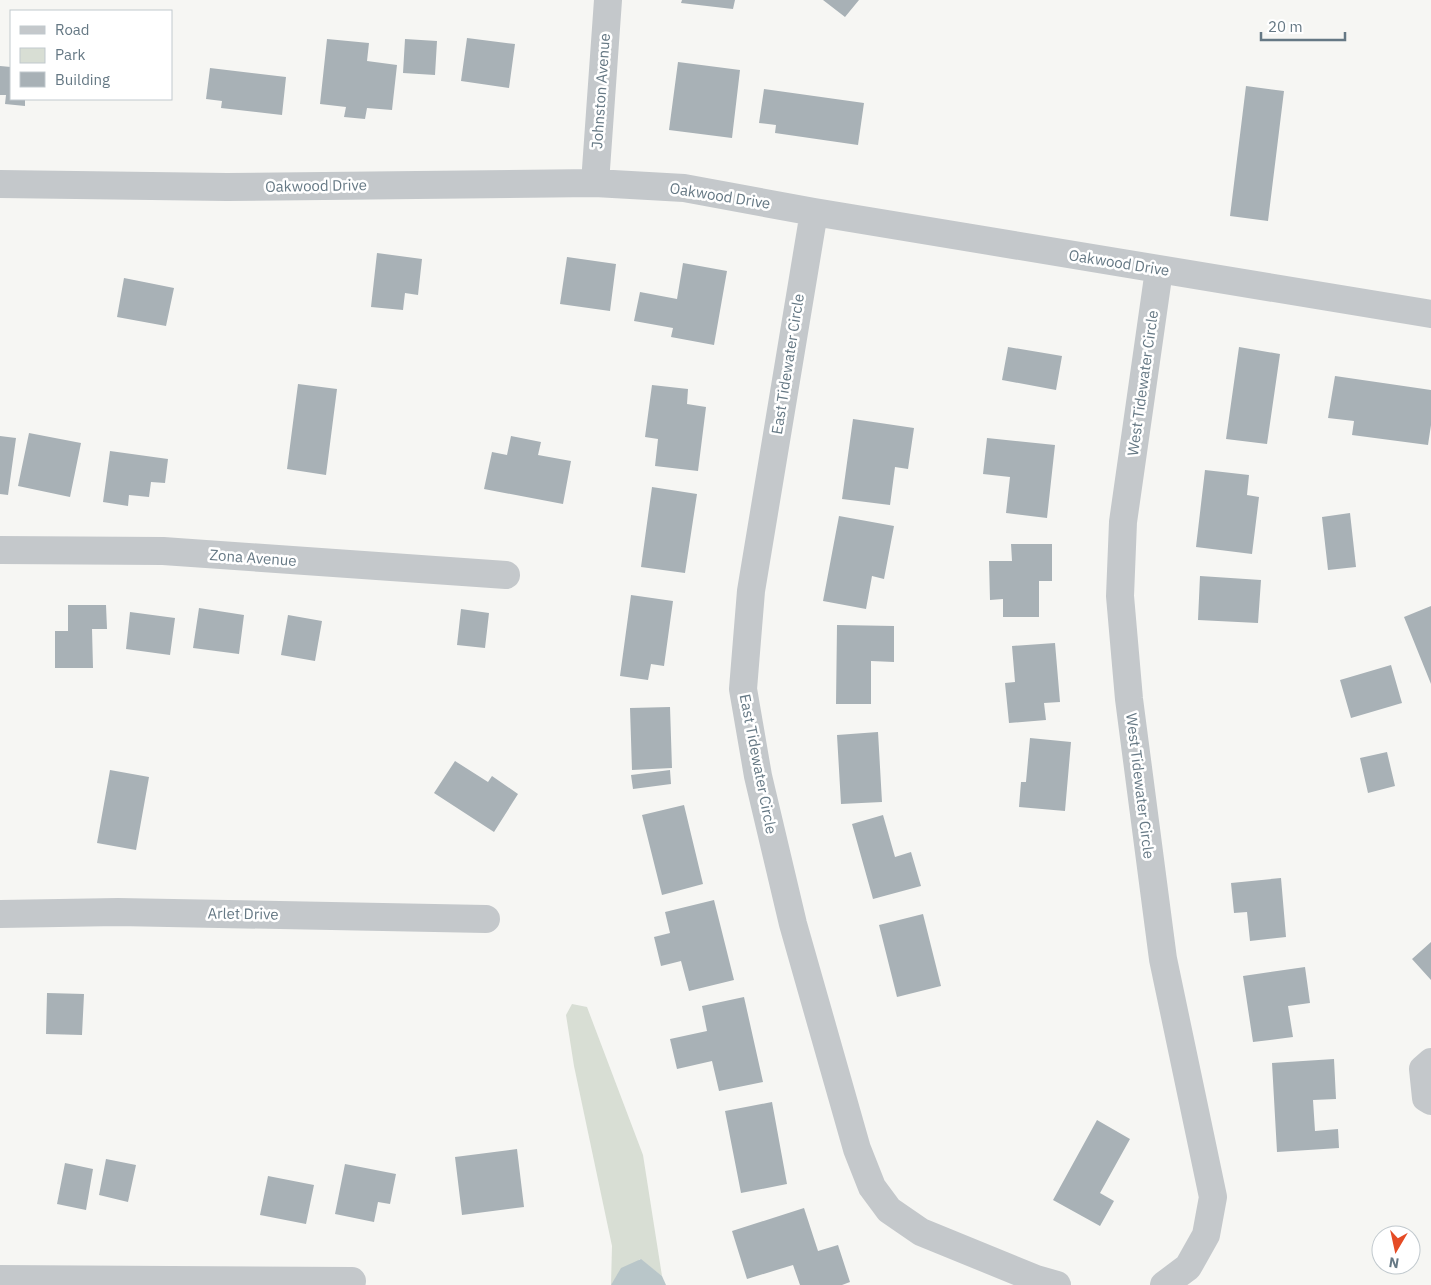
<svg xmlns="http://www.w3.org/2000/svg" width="1431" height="1285" font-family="'IBM Plex Sans',sans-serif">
	<rect width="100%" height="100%" fill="#f6f6f3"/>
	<path fill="#d8ded4" d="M572,1004l15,3 56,148 19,121 -22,-17 -29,26 1,-39 -38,-180 -8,-51z"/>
	<path fill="#b9c6c9" d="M641,1259l21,17 4,9h-55l10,-17z"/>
	<path fill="#a8b1b6" d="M682,0h53l-2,9 -52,-6z
		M823,0h36l-14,17z
		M467,38l48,6 -6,44 -48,-7z
		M327,39l42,4 -2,18 30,4 -5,45 -25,-2 -2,11 -21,-2 2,-10 -26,-3z
		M405,39l32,2 -2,34 -32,-2z
		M678,62l62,8 -8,68 -63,-8z
		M0,66l11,1v32h14v7l-20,-2 1,-9h-6z
		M210,68l76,9 -4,38 -61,-7 1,-7 -16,-2z
		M1246,86l38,5 -16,130 -38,-5z
		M764,89l100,14 -6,42 -83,-12 1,-8 -17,-2z
		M377,253l45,6 -4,36 -13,-2 -2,17 -32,-3z
		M567,257l49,7 -6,47 -50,-7z
		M683,263l44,8 -13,74 -43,-8 2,-9 -39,-7 6,-29 37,7z
		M124,278l50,10 -8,38 -49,-9z
		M1008,347l54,9 -6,34 -54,-10z
		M1239,347l41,7 -13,90 -41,-5z
		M1335,376l96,14v35l-3,20 -76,-10 2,-14 -26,-3z
		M298,384l39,5 -11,86 -39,-6z
		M652,385l36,4 -1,15 19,3 -8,64 -43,-5 3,-27 -13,-2z
		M853,419l61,9 -6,41 -13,-2 -5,38 -48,-6z
		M29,433l52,10 -11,54 -52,-11z
		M0,436l16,2 -8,57 -8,-1z
		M511,436l30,6 -3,13 33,6 -8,43 -79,-15 8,-37 15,3z
		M987,438l68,7 -8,73 -41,-5 4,-36 -27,-3z
		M110,451l58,8 -3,24 -14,-1 -2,15 -20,-2 -1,11 -25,-4z
		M1205,470l44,5 -2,20 12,2 -7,57 -56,-7z
		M652,487l45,7 -12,79 -44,-6z
		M1350,513l6,54 -28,3 -6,-53z
		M839,516l55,10 -10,53 -12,-3 -6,33 -43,-8z
		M1011,544h41v37h-13v36h-36v-18l-13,1 -1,-39h23z
		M1200,576l61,4 -3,43 -60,-3z
		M631,595l42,6 -9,65 -13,-2 -3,16 -28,-4z
		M68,605h38l1,24h-15l1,39h-38v-37h13z
		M1431,606v78l-27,-67z
		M199,608l45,7 -5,39 -46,-6z
		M461,609l28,4 -4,35 -28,-3z
		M130,612l45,6 -5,37 -44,-6z
		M288,615l34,6 -7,40 -34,-6z
		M837,625l57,1v36l-23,-1v43h-35z
		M1055,643l5,59 -16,1 2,17 -37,3 -4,-40 10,-1 -3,-36z
		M1391,665l11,38 -51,15 -11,-38z
		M670,707l2,61 -40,2 -2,-62z
		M878,732l4,70 -41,2 -4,-69z
		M1030,738l41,4 -6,69 -46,-4 2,-25h5z
		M1387,752l8,34 -27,7 -8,-35z
		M455,761l33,21 4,-6 26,18 -24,38 -60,-39z
		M110,770l39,7 -13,73 -39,-7z
		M670,770l1,14 -38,5 -2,-14z
		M684,805l19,79 -41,11 -20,-80z
		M883,815l12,42 16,-5 10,34 -48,13 -21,-75z
		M1281,878l5,59 -36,4 -3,-29 -13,1 -3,-30z
		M714,900l20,80 -45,11 -8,-30 -20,5 -7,-29 16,-4 -5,-21z
		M923,914l18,72 -44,11 -18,-72z
		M1431,942v38l-19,-21z
		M1305,967l5,36 -22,3 5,31 -40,5 -10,-66z
		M47,993l37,1 -2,41 -36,-1z
		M744,997l19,85 -44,9 -7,-30 -35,8 -7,-30 37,-8 -5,-25z
		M1334,1059l2,40 -23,1 2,31 23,-2 1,19 -62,4 -5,-89z
		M772,1102l15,82 -46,9 -16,-82z
		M1097,1120l33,19 -30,54 14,8 -14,25 -47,-26z
		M517,1149l7,58 -62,8 -7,-58z
		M106,1159l30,6 -8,37 -29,-7z
		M65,1163l28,6 -7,41 -29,-6z
		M345,1164l51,10 -6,30 -12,-2 -4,20 -39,-8z
		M268,1176l46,9 -8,39 -46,-9z
		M804,1208l14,43 20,-6 12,37 -8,3h-42l-7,-20 -46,14 -15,-48z"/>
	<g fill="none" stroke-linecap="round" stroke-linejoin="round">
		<path stroke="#c4c8cb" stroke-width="28" d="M595,183l13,-183
			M0,184l227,3 368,-4 89,5 130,24 617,102
			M814,212l-63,379 -8,98 15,87 35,148 64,225 15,38 17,23 32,22 115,47 21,6
			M1159,270l-36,252 -3,74 9,103 34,260 50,238 -7,38 -18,32 -24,18
			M0,550l163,1 343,24
			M0,914l118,-2 368,7
			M1431,1062l-8,7 3,29 5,3
			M0,1279l352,2"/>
	</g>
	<g text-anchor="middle" stroke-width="5" stroke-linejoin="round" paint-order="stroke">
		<g font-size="15" fill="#657884" stroke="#fff">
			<text transform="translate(601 91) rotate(-86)" y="5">Johnston Avenue</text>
			<text transform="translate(316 186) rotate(-1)" y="5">Oakwood Drive</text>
			<text transform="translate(720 196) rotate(9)" y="5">Oakwood Drive</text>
			<text transform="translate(1119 263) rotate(9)" y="5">Oakwood Drive</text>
			<text transform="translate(788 364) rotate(-81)" y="5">East Tidewater Circle</text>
			<text transform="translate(1143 383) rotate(-82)" y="5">West Tidewater Circle</text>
			<text transform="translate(253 558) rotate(4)" y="5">Zona Avenue</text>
			<text transform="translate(758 764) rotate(79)" y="5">East Tidewater Circle</text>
			<text transform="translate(1140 786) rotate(83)" y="5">West Tidewater Circle</text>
			<text transform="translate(243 914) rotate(1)" y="5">Arlet Drive</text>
		</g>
	</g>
	<rect x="10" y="10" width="162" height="90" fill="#ffffff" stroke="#c1c9ce"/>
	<rect x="20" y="26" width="25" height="8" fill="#c4c8cb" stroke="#c1c9ce"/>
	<text x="55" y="35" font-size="15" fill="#657884">Road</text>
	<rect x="20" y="48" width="25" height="15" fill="#d8ded4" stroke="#c1c9ce"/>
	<text x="55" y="60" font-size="15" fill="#657884">Park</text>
	<rect x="20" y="72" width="25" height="15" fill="#a8b1b6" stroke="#c1c9ce"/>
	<text x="55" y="85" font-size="15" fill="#657884">Building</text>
	<g transform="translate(1396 1250) rotate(189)"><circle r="24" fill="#ffffff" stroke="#c1c9ce"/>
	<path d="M0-4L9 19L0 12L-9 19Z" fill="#e54b25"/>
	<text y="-8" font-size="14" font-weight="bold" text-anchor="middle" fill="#657884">N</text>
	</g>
	<path d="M1261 32v8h84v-8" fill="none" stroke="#657884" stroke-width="2.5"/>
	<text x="1268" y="32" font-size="15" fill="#657884" stroke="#ffffff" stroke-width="4" paint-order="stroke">20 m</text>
</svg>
